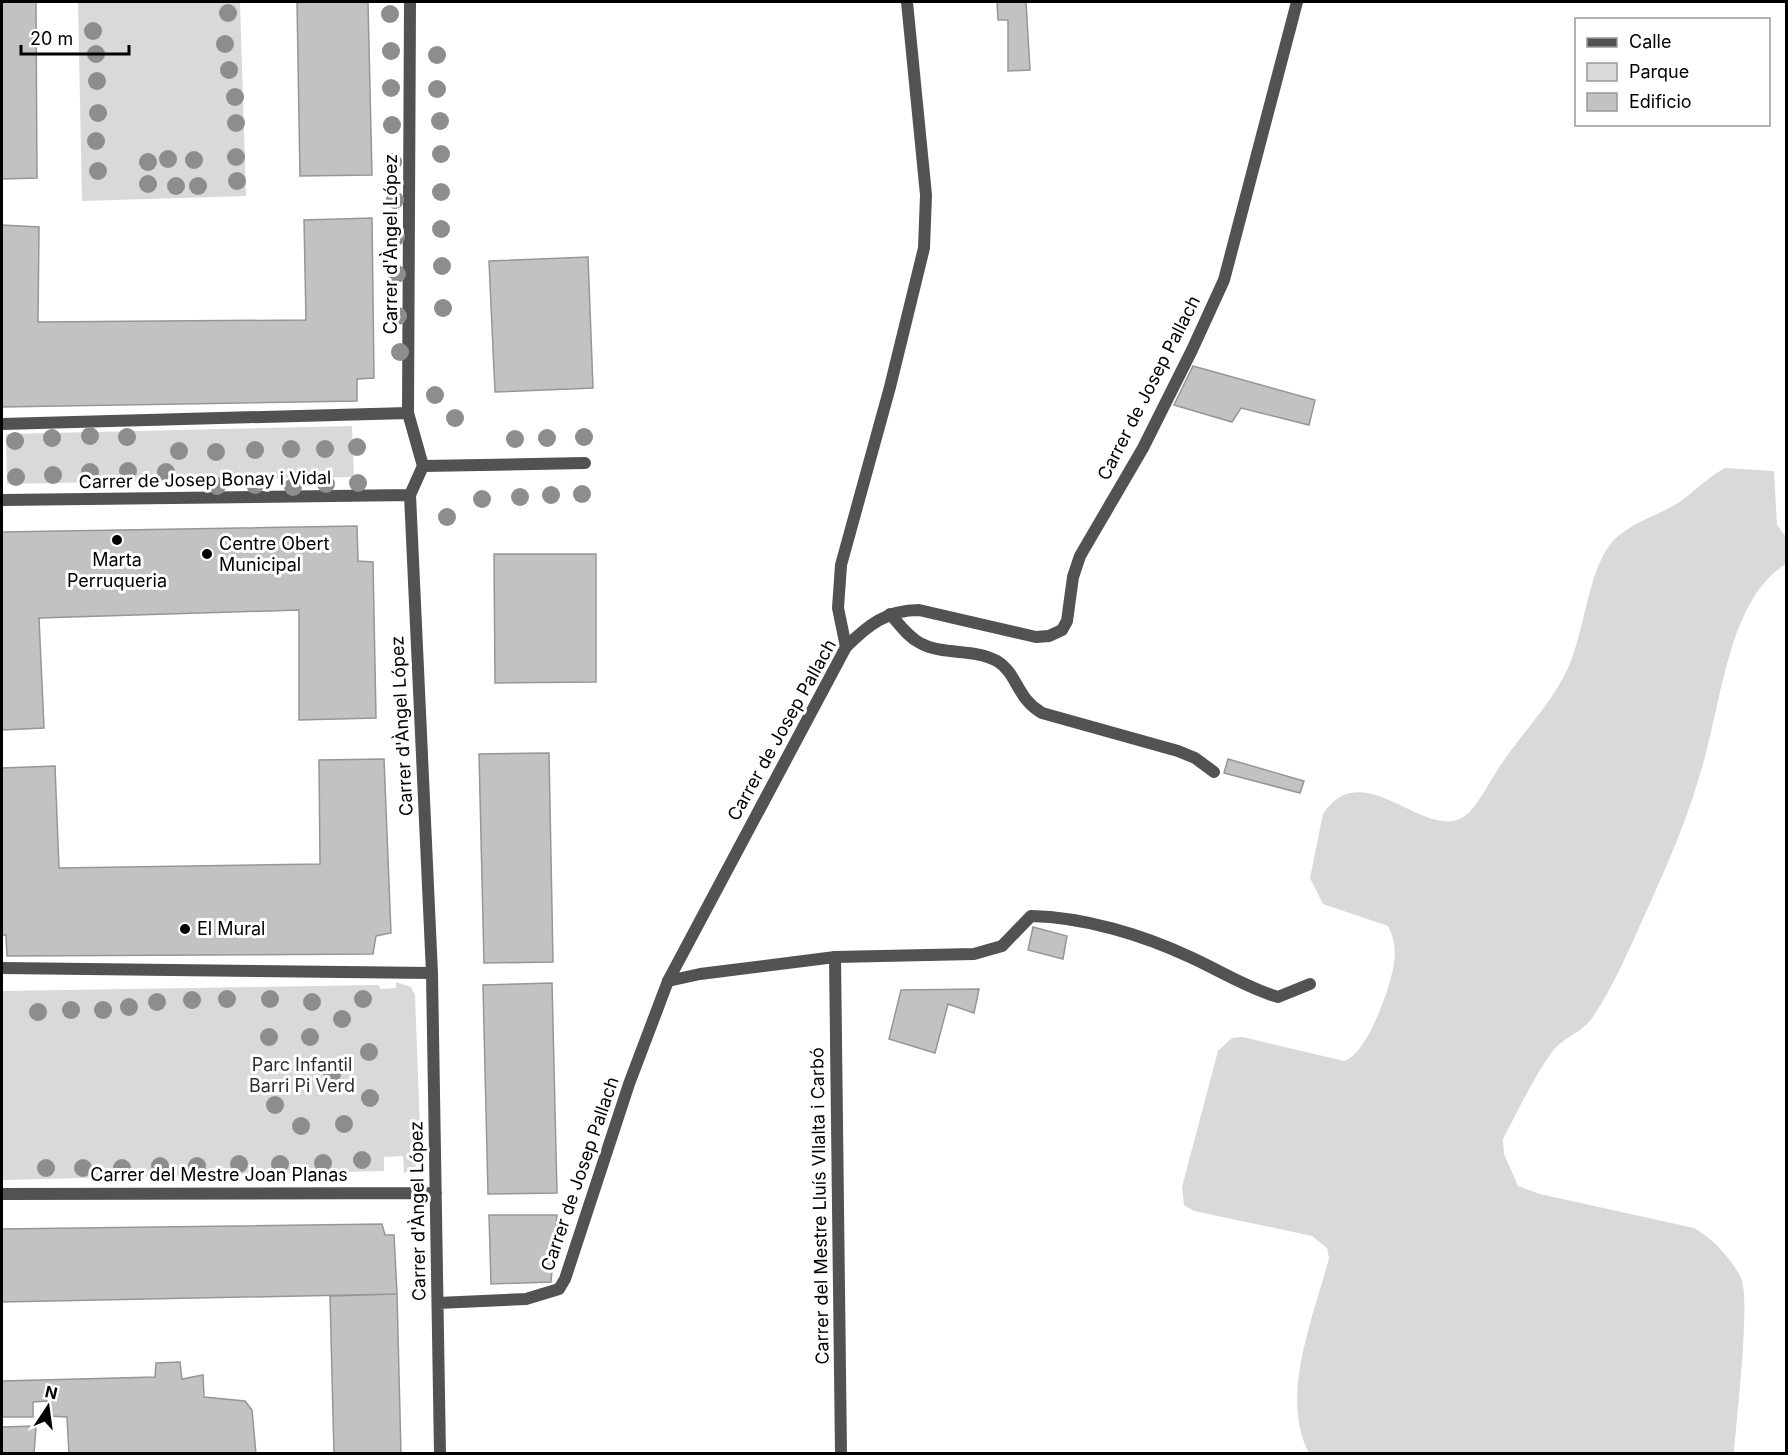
<svg xmlns="http://www.w3.org/2000/svg" width="1788" height="1455" font-family="Inter,sans-serif">
	<rect width="100%" height="100%" fill="#fff"/>
	<path fill="#d9d9d9" d="M78,2h162l6,194 -164,5z
		M352,426l2,51 -347,7 -1,-50z
		M1725,468l49,3 3,54 9,12v27c-57,34 -65,140 -83,200 -14,51 -35,100 -57,148 -16,36 -32,73 -53,105 -11,16 -30,20 -41,35 -19,26 -34,59 -49,87l1,15 14,32 22,8 154,34c19,11 37,30 47,50 10,21 -5,145 -7,175h-425c-30,-56 5,-137 20,-195l-2,-10 -15,-12 -118,-25 -10,-6 -2,-18 36,-136 14,-13 11,-1 101,24c23,-6 47,-75 50,-98 2,-13 0,-26 -6,-37l-65,-22 -13,-26 13,-64c41,-62 104,32 143,1 12,-9 26,-38 36,-52 23,-34 56,-66 70,-105 12,-32 18,-87 37,-112 16,-22 47,-29 69,-43 16,-11 30,-26 47,-35z
		M396,982l15,5 4,8 6,161 -7,13 -10,4 -1,-17 -19,1v14l-382,9v-189l377,-6 1,4 16,-1z"/>
	<path fill="#c2c2c2" stroke="#969696" stroke-width="1.5" d="M2,2h34l1,176 -35,1z
		M297,2h71l4,173 -72,1z
		M997,2h29l4,68 -22,1v-51h-10z
		M372,218l2,160 -17,1v22l-355,6v-182l37,2 -1,95 268,-2 -2,-100z
		M588,257l5,131 -98,4 -6,-131z
		M1193,366l122,34 -6,25 -68,-17 -9,14 -58,-17z
		M357,526l1,35 15,1 3,156 -77,2v-110l-260,8 5,110 -42,2v-198z
		M494,554h102v128l-101,1z
		M549,753l4,209 -69,1 -5,-209z
		M384,759l7,174 -15,3 -3,18 -366,2 -1,-21h-4v-167l53,-2 4,102 261,-4 -1,-104z
		M1228,759l76,22 -4,12 -76,-20z
		M1033,927l34,9 -4,23 -35,-9z
		M552,983l5,210 -69,1 -5,-209z
		M979,989l-5,24 -26,-9 -13,49 -46,-14 12,-49z
		M489,1215h68l-6,67 -60,2z
		M382,1224l3,11h9l3,59 -395,8v-73z
		M397,1294l4,160h-67l-4,-158z
		M180,1362l2,17 21,-4 1,22 41,4 7,9 4,44h-187l-2,-37 -20,-1 1,-15 -15,1v15h-31v-36l153,-4 1,-14z
		M36,1426l-2,28h-32v-27z"/>
	<g fill="none" stroke-linecap="round" stroke-linejoin="round">
		<path stroke="#525252" stroke-width="12" d="M890,614c9,10 18,23 30,29 24,13 54,5 77,18 21,13 19,37 45,52l136,38 17,7 19,14
			M846,647l-8,-39 3,-43 49,-178 34,-139 2,-53 -19,-193
			M668,981l32,-7 135,-17 139,-3 28,-8 29,-30c53,1 112,19 159,41 29,13 57,31 88,40l32,-13"/>
		<path stroke="#525252" stroke-width="12" d="M410,2l-2,411 15,53 -13,29 22,478 8,481
			M2,424l406,-11
			M423,466l162,-3
			M2,500l408,-5
			M835,957l6,497
			M2,968l430,5
			M2,1194l434,-1
			M438,1303l88,-4 33,-10 6,-10 64,-195 39,-103 178,-334c22,-22 41,-37 73,-37l117,27 13,-1 13,-6 5,-9 6,-44 7,-21 63,-108 49,-98 32,-70 73,-278"/>
	</g>
	<g fill="#8d8d8d">
		<circle cx="228" cy="13" r="9"/>
		<circle cx="390" cy="14" r="9"/>
		<circle cx="93" cy="31" r="9"/>
		<circle cx="225" cy="44" r="9"/>
		<circle cx="391" cy="51" r="9"/>
		<circle cx="96" cy="54" r="9"/>
		<circle cx="437" cy="55" r="9"/>
		<circle cx="229" cy="70" r="9"/>
		<circle cx="97" cy="81" r="9"/>
		<circle cx="391" cy="88" r="9"/>
		<circle cx="437" cy="89" r="9"/>
		<circle cx="235" cy="97" r="9"/>
		<circle cx="98" cy="113" r="9"/>
		<circle cx="440" cy="121" r="9"/>
		<circle cx="236" cy="123" r="9"/>
		<circle cx="392" cy="125" r="9"/>
		<circle cx="96" cy="141" r="9"/>
		<circle cx="441" cy="154" r="9"/>
		<circle cx="236" cy="157" r="9"/>
		<circle cx="168" cy="159" r="9"/>
		<circle cx="194" cy="160" r="9"/>
		<circle cx="148" cy="162" r="9"/>
		<circle cx="393" cy="162" r="9"/>
		<circle cx="98" cy="171" r="9"/>
		<circle cx="237" cy="181" r="9"/>
		<circle cx="148" cy="184" r="9"/>
		<circle cx="176" cy="186" r="9"/>
		<circle cx="198" cy="186" r="9"/>
		<circle cx="441" cy="192" r="9"/>
		<circle cx="395" cy="200" r="9"/>
		<circle cx="441" cy="229" r="9"/>
		<circle cx="396" cy="237" r="9"/>
		<circle cx="442" cy="266" r="9"/>
		<circle cx="397" cy="274" r="9"/>
		<circle cx="443" cy="308" r="9"/>
		<circle cx="398" cy="316" r="9"/>
		<circle cx="400" cy="352" r="9"/>
		<circle cx="435" cy="395" r="9"/>
		<circle cx="455" cy="418" r="9"/>
		<circle cx="90" cy="436" r="9"/>
		<circle cx="127" cy="437" r="9"/>
		<circle cx="584" cy="437" r="9"/>
		<circle cx="52" cy="438" r="9"/>
		<circle cx="547" cy="438" r="9"/>
		<circle cx="515" cy="439" r="9"/>
		<circle cx="15" cy="441" r="9"/>
		<circle cx="357" cy="447" r="9"/>
		<circle cx="291" cy="449" r="9"/>
		<circle cx="325" cy="449" r="9"/>
		<circle cx="255" cy="450" r="9"/>
		<circle cx="179" cy="451" r="9"/>
		<circle cx="216" cy="452" r="9"/>
		<circle cx="128" cy="471" r="9"/>
		<circle cx="90" cy="472" r="9"/>
		<circle cx="166" cy="472" r="9"/>
		<circle cx="53" cy="475" r="9"/>
		<circle cx="16" cy="477" r="9"/>
		<circle cx="358" cy="483" r="9"/>
		<circle cx="326" cy="484" r="9"/>
		<circle cx="255" cy="485" r="9"/>
		<circle cx="217" cy="486" r="9"/>
		<circle cx="293" cy="487" r="9"/>
		<circle cx="582" cy="494" r="9"/>
		<circle cx="551" cy="495" r="9"/>
		<circle cx="520" cy="497" r="9"/>
		<circle cx="482" cy="499" r="9"/>
		<circle cx="447" cy="517" r="9"/>
		<circle cx="227" cy="999" r="9"/>
		<circle cx="270" cy="999" r="9"/>
		<circle cx="363" cy="999" r="9"/>
		<circle cx="192" cy="1000" r="9"/>
		<circle cx="157" cy="1002" r="9"/>
		<circle cx="312" cy="1002" r="9"/>
		<circle cx="129" cy="1007" r="9"/>
		<circle cx="71" cy="1010" r="9"/>
		<circle cx="103" cy="1010" r="9"/>
		<circle cx="38" cy="1012" r="9"/>
		<circle cx="342" cy="1019" r="9"/>
		<circle cx="269" cy="1037" r="9"/>
		<circle cx="310" cy="1037" r="9"/>
		<circle cx="369" cy="1052" r="9"/>
		<circle cx="332" cy="1074" r="9"/>
		<circle cx="370" cy="1098" r="9"/>
		<circle cx="275" cy="1105" r="9"/>
		<circle cx="344" cy="1124" r="9"/>
		<circle cx="301" cy="1126" r="9"/>
		<circle cx="362" cy="1160" r="9"/>
		<circle cx="323" cy="1163" r="9"/>
		<circle cx="239" cy="1164" r="9"/>
		<circle cx="280" cy="1164" r="9"/>
		<circle cx="160" cy="1166" r="9"/>
		<circle cx="197" cy="1166" r="9"/>
		<circle cx="46" cy="1168" r="9"/>
		<circle cx="83" cy="1168" r="9"/>
		<circle cx="122" cy="1168" r="9"/>
	</g>
	<g fill="#000" stroke="#fff" stroke-width="2">
		<circle cx="117" cy="540" r="6"/>
		<circle cx="207" cy="554" r="6"/>
		<circle cx="185" cy="929" r="6"/>
	</g>
	<g text-anchor="middle" stroke-width="6" stroke-linejoin="round" paint-order="stroke">
		<g font-size="18" fill="#000" stroke="#fff">
			<text transform="translate(391 244) rotate(-90)" y="6">Carrer d'Àngel López</text>
			<text transform="translate(1149 388) rotate(-63)" y="6">Carrer de Josep Pallach</text>
			<text transform="translate(205 480) rotate(-1)" y="6">Carrer de Josep Bonay i Vidal</text>
			<text transform="translate(402 726) rotate(-93)" y="6">Carrer d'Àngel López</text>
			<text transform="translate(782 730) rotate(-61)" y="6">Carrer de Josep Pallach</text>
			<text transform="translate(580 1174) rotate(-71)" y="6">Carrer de Josep Pallach</text>
			<text x="219" y="1181">Carrer del Mestre Joan Planas</text>
			<text transform="translate(820 1206) rotate(-91)" y="6">Carrer del Mestre Lluís VIlalta i Carbó</text>
			<text transform="translate(418 1211) rotate(-91)" y="6">Carrer d'Àngel López</text>
		</g>
		<g font-size="18" fill="#000" stroke="#fff" text-anchor="start">
			<text x="219" y="550">Centre Obert<tspan x="219" dy="21">Municipal</tspan></text>
			<text x="117" y="566" text-anchor="middle">Marta<tspan x="117" dy="21">Perruqueria</tspan></text>
			<text x="197" y="935">El Mural</text>
		</g>
		<g font-size="18" fill="#303030" stroke="#fff">
			<text x="302" y="1071">Parc Infantil<tspan x="302" dy="21">Barri Pi Verd</tspan></text>
		</g>
	</g>
	<rect width="1788" height="1455" fill="none" stroke="#000000" stroke-width="6"/>
	<rect x="1575" y="18" width="195" height="108" fill="#ffffff" stroke="#999999" stroke-width="1.5"/>
	<rect x="1587" y="38" width="30" height="9" fill="#525252" stroke="#999999" stroke-width="1.5"/>
	<text x="1629" y="48" font-size="18" fill="#000000">Calle</text>
	<rect x="1587" y="63" width="30" height="18" fill="#d9d9d9" stroke="#999999" stroke-width="1.5"/>
	<text x="1629" y="78" font-size="18" fill="#000000">Parque</text>
	<rect x="1587" y="93" width="30" height="18" fill="#c2c2c2" stroke="#999999" stroke-width="1.5"/>
	<text x="1629" y="108" font-size="18" fill="#000000">Edificio</text>
	<g transform="translate(48 1407) rotate(13)" stroke="#ffffff" stroke-width="4.5" paint-order="stroke">
	<path d="M0-4.5L10 22L0 15L-10 22Z" fill="#000000"/>
	<text y="-9" font-size="16" font-weight="bold" text-anchor="middle" fill="#000000">N</text>
	</g>
	<path d="M21 45v9h108v-9" fill="none" stroke="#000000" stroke-width="3"/>
	<text x="30" y="45" font-size="18" fill="#000000" stroke="#ffffff" stroke-width="4.5" paint-order="stroke">20 m</text>
</svg>
